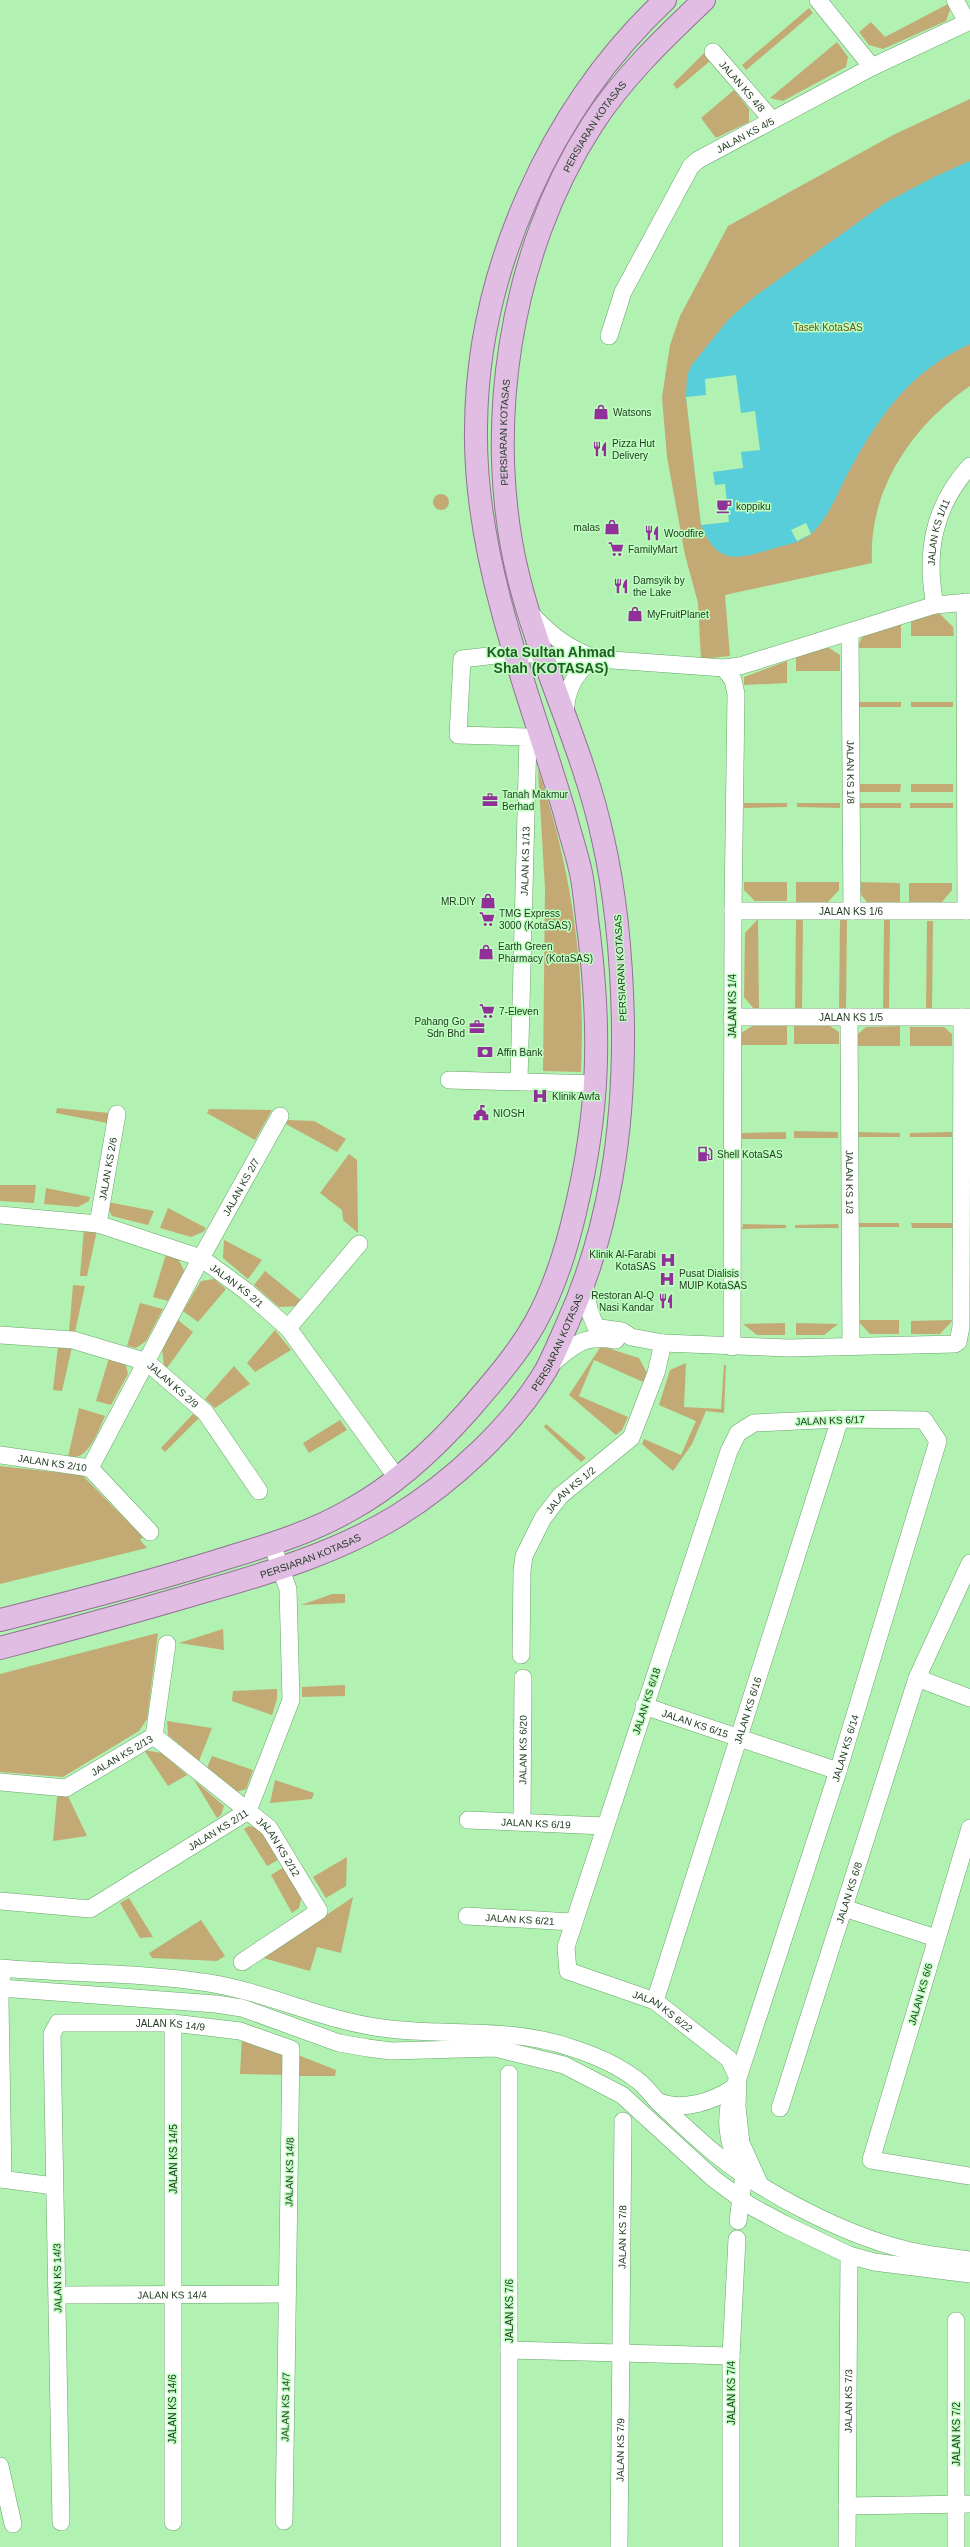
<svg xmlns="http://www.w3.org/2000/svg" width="970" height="2547" font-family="Arial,sans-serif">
	<rect width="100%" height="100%" fill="#b1f1b2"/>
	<path fill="#c3aa75" d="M948,4l2,6 -4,11 -63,28 -14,-4 -10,-13 12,-10 14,15z
		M809,8l4,5 -67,57 -4,-5z
		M837,42l11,15 -2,10 -63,34 -13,-3z
		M704,53l6,8 -33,28 -4,-5z
		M734,90l15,19v13l-33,16 -15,-20z
		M970,99v287c-58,40 -102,104 -98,177l-147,32 5,61 -29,3 -3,-56 -13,-48 -18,-98 -5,-60 8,-52 10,-29 48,-90 165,-91z
		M433 502a8 8 0 1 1 16 0a8 8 0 1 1-16 0Z
		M937,611l16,16 1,9h-43v-15z
		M901,620v28h-42c-1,-19 28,-23 42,-28z
		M826,646l14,9v16h-44v-14z
		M787,661v22l-43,2v-8z
		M858,702h43v5h-43z
		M911,702h42v5h-42z
		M538,769c33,98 48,198 43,303l-38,-1 2,-182z
		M858,784h43l-1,8h-42z
		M911,784h42v8h-42z
		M744,803h43v4l-43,1z
		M797,803h43v5l-43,-1z
		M858,803h43v5h-43z
		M910,803h43v5h-43z
		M744,882h43v19h-32l-11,-11z
		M796,882h43v8l-11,12h-32z
		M858,882l42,1v19h-33l-9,-11z
		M909,883h43v7l-10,12h-33z
		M758,919l1,90h-5l-10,-12 1,-64z
		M796,920h7l-1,89h-7z
		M840,920h7l-1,89h-7z
		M884,920h6l-1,90h-6z
		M927,921h6l-1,89h-6z
		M794,1024h33l12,8v12h-45z
		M754,1025h33v20h-46v-12z
		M900,1026v20h-42v-12l8,-7z
		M910,1027h34l8,7v12h-42z
		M57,1108l53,5 -3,10 -51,-10z
		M209,1109l63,1 -17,30 -48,-27z
		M288,1120l26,1 32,18 -9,13 -51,-28z
		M794,1131l44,1v6h-44z
		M786,1132v7h-44v-6z
		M858,1132l42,1v4h-42z
		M952,1132v5h-42v-4z
		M349,1154l8,6 1,73 -15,-13 -1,-10 -22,-17z
		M0,1185h36l-2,18 -34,-2z
		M46,1188l44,9 -1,4 -11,6 -34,-3z
		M108,1202l46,9 -6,14 -36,-9 -5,-10z
		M168,1208l38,20 -3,4 -12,5 -31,-9z
		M857,1223h42v4h-42z
		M911,1223h42v5h-41z
		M743,1224l43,1v3l-44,1z
		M838,1224l1,4h-44v-3z
		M84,1229l13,2 -10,45h-7z
		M224,1240l38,20 -14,19 -25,-21z
		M166,1254l12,4 6,13 -16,30 -15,-4z
		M265,1271l38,31 -4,4 -20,1 -25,-22z
		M214,1279l12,10 -28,33 -15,-11 18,-30z
		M73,1285l12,1 -10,46h-6z
		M140,1303l23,6 -17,32 -10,7 -9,-2z
		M178,1320l15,12 -26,36 -3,-2 -2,-18z
		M857,1320h42v14h-29z
		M953,1320l-13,14h-29v-13z
		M785,1323v12h-28l-14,-11z
		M796,1323l42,1 -14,11h-28z
		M275,1330l16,20 -36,22 -8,-9z
		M58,1346l14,1 -10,44 -9,-1z
		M601,1346l38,12 8,15 -4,9 -49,-22 -15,36 49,21 -6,13 -6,5 -47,-40z
		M109,1358l16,4 3,12 -17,31 -15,-4z
		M686,1363l-2,44 37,2 3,-44h2l-2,48 -18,-2 -14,33 -19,27 -31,-27 2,-5 37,16 15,-34 -37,-16 11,-35z
		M234,1366l16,18 -35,24 -10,-9z
		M79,1408l26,8c-7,15 -17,46 -37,41z
		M193,1414l6,4 -34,34 -4,-4z
		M340,1420l7,10 -38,23 -6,-10z
		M546,1424l40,34 -5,4 -37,-35z
		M0,1466l82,9 61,62 -3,3 7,8 -147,36z
		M332,1594h13v9l-44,2z
		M223,1629l1,21 -45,-7z
		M158,1633l-11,86 -8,12 -76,46 -63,-5v-98z
		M345,1685v11l-43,1v-10z
		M277,1689v10l-5,16 -40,-14 1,-10z
		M167,1721l45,7 -13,33 -31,-26z
		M144,1750l18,3 25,22 -19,11z
		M212,1756l41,14 -7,19 -10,3 -29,-24z
		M194,1780l30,26 -3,9 -4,3z
		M275,1780l39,13 -2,6 -42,4z
		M67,1794l20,42 -34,5 4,-44z
		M249,1826l14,4 17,29 -13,7 -23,-37z
		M347,1857l-1,29 -20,12 -13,-21z
		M284,1867l18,28 -3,13 -7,5 -21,-38z
		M353,1897l-12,56 -24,-6 -7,24 -47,-13z
		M129,1898l24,39 -13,1 -20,-35z
		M201,1920l24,36 -8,5 -65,-3 -3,-5z
		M242,2036l32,11 14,13v15l-48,-1z
		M298,2055l38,15 -1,6h-38z"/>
	<path fill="#58cedb" d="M970,161v183c-62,28 -93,75 -124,133 -9,18 -19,43 -35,57 -9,8 -25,11 -36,14 -36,11 -57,19 -74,-23l-15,-128 1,-21 4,-10 38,-47 25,-22 131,-94 49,-26z"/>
	<path fill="#b1f1b2" d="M736,375l5,38 14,-2 5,39 -19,2 2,16 -30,4 2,13 10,-1 4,38 -28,3 -15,-128 20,-2 -1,-16z
		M806,523l5,11 -14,7 -6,-11z"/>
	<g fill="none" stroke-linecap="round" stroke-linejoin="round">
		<defs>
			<g id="minor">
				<path d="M818,0l54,67"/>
				<path d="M955,0l12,22"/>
				<path id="s1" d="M713,52l59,68"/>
				<path id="s2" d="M609,336l14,-44 68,-126 7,-6 174,-93 98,-46"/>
				<path d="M965,602l1,309"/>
				<path id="s3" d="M935,605c-10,-52 -2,-98 35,-139"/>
				<path d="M530,613c21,22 35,34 64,45 -20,16 -28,31 -29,57"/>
				<path id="s4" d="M850,633l2,278"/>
				<path d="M724,668l9,12 3,14 -3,217 -1,436"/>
				<path id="s5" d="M733,911h237"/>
				<path id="s6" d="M732,1017h238"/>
				<path id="s7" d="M849,1017l2,329"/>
				<path d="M449,1080l147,4"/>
				<path id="s8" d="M519,1081l9,-344 -70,-2 4,-76 53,-6 209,15 16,-2 195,-61 35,-3"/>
				<path id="s9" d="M0,1215l98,9 103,34 45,33 42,37 109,150"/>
				<path id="s10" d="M98,1224l19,-110"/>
				<path d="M585,1284l4,26 6,15 5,3 22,3 9,6 32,6 126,5 166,-4 3,-2 3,-15 1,-310"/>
				<path d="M288,1328l71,-84"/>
				<path id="s11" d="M0,1335l73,5 74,22 58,50 54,79"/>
				<path d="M549,1366c26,-21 31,-31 67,-26"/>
				<path id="s12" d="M0,1455l90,13 60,64"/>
				<path id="s13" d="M90,1468l111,-210 79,-142"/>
				<path id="s14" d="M521,1655l1,-84 2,-15 19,-38 17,-22 71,-58 25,-65 7,-30"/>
				<path d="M917,1678l53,20"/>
				<path id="s15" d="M644,1706l194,65"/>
				<path id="s16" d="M154,1736l115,92 50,83 -77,51"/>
				<path id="s17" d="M0,1782l66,6 88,-52 13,-92"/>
				<path id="s18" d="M468,1820l136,6"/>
				<path id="s19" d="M522,1822l1,-144"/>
				<path d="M970,1828l-99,332 99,16"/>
				<path id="s20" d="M0,1901l90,8 158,-98 43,-111 -3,-111 -16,-45"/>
				<path d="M844,1908l92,30"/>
				<path id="s21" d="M467,1916l105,6"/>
				<path d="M0,1968c68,6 141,4 209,15 56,9 109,35 166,44 67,11 130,-2 197,21 22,7 47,18 65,32 9,6 15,16 22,23 19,17 38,36 58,52 49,39 126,79 186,94 22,6 45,8 67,11"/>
				<path d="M2,1976l-2,24 3,179"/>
				<path d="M0,1988l216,16 26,4 97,35 29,5 23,3 104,-3 69,17 58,30 92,84 35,26 35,19 65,31 25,7 96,12"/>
				<path id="s22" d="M655,2001l185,-582"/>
				<path d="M509,2074v473"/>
				<path d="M659,2102c24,9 53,0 74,-14"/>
				<path id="s23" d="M780,2108l137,-430 53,-115"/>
				<path d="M0,2179l54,7"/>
				<path id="s24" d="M738,2221l6,-47c-19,-30 -22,-63 -6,-96l100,-307 100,-330 -14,-21 -84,-1 -86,4 -16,10 -9,18 -163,496 2,24 87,30 74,58 9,19 -1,29 4,36 19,42"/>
				<path id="s25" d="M58,2295l229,-1"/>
				<path d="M956,2321v226"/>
				<path d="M509,2350l222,6"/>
				<path d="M0,2466l13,58"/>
				<path d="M847,2506l123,-2"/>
				<path id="s26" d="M61,2522l-9,-488 6,-11h115l67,8 51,18 -7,472"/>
				<path d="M173,2522v-499"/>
				<path id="s27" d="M619,2547l4,-426"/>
				<path d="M731,2547v-191l6,-117"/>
				<path id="s28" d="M847,2547l2,-292"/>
			</g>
			<g id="major">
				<path d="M0,1620c73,-18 145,-37 217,-59 45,-14 92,-27 133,-51 44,-24 84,-61 117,-98 24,-28 50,-57 68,-89 20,-36 32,-75 41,-115 23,-97 25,-175 13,-274 -3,-20 -4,-41 -8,-61 -4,-19 -11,-39 -16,-59 -20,-68 -45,-136 -63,-205 -16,-59 -27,-120 -26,-181 1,-157 75,-321 189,-428"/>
				<path id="s29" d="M0,1648c68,-18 135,-36 202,-56 67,-19 136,-40 195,-76 55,-34 116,-90 149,-146 8,-15 15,-32 22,-48 42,-94 56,-193 55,-296 -1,-64 -6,-125 -20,-187 -19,-89 -62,-172 -84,-260 -37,-146 -10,-326 73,-454 30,-47 72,-87 112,-125"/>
			</g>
		</defs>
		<use href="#minor" stroke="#68a66b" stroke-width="18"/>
		<use href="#major" stroke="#917293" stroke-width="24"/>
		<use href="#minor" stroke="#fff" stroke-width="17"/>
		<use href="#major" stroke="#e1bce3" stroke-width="22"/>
	</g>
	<defs>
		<symbol id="shop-bare" viewBox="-9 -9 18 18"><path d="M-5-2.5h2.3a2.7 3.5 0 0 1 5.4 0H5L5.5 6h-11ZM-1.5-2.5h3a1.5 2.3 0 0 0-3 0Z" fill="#913098" stroke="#beffbf" stroke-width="2.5" paint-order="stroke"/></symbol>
		<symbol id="restaurant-bare" viewBox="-9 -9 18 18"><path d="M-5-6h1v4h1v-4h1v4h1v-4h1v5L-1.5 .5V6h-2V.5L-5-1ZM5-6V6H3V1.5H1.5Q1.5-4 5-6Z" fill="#913098" stroke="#beffbf" stroke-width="2.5" paint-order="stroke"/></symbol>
		<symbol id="cafe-bare" viewBox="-9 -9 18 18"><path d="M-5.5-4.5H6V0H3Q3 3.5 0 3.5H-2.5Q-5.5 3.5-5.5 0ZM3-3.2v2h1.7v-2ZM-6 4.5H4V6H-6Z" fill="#913098" stroke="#beffbf" stroke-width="2.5" paint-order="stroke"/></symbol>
		<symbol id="supermarket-bare" viewBox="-9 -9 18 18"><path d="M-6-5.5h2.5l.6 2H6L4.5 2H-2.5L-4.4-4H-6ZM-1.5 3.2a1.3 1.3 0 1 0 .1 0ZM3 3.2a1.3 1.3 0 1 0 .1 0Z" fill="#913098" stroke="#beffbf" stroke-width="2.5" paint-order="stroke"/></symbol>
		<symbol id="office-bare" viewBox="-9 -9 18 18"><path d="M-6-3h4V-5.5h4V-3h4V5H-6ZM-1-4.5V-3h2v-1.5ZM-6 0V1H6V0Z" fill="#913098" stroke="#beffbf" stroke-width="2.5" paint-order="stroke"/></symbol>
		<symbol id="bank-bare" viewBox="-9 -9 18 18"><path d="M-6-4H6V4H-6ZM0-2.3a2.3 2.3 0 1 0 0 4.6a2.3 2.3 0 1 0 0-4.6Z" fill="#913098" stroke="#beffbf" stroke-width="2.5" paint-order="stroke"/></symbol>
		<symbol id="hospital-bare" viewBox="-9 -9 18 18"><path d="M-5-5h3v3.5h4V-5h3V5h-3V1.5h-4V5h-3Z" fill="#913098" stroke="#beffbf" stroke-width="2.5" paint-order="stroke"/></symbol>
		<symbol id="civic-bare" viewBox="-9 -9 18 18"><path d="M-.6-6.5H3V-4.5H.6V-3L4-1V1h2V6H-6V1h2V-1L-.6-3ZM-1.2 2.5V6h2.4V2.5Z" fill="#913098" stroke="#beffbf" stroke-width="2.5" paint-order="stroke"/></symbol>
		<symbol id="fuel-bare" viewBox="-9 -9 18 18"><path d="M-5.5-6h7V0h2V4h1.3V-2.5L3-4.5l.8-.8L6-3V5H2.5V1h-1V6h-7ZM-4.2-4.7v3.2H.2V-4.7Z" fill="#913098" stroke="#beffbf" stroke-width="2.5" paint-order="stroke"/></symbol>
	</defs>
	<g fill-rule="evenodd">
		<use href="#shop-bare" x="590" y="401" width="22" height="22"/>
		<use href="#restaurant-bare" x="589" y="438" width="22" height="22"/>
		<use href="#cafe-bare" x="713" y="495" width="22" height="22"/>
		<use href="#shop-bare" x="601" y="516" width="22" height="22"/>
		<use href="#restaurant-bare" x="641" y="522" width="22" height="22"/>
		<use href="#supermarket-bare" x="605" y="538" width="22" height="22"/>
		<use href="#restaurant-bare" x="610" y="575" width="22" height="22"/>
		<use href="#shop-bare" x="624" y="603" width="22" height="22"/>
		<use href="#office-bare" x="479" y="789" width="22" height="22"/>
		<use href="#shop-bare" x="477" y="890" width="22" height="22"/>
		<use href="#supermarket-bare" x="476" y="908" width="22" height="22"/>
		<use href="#shop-bare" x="475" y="941" width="22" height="22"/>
		<use href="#supermarket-bare" x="476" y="1000" width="22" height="22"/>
		<use href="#office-bare" x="466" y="1016" width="22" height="22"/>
		<use href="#bank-bare" x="474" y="1041" width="22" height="22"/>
		<use href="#hospital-bare" x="529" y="1085" width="22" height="22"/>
		<use href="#civic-bare" x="470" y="1102" width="22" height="22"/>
		<use href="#fuel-bare" x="694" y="1143" width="22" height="22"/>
		<use href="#hospital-bare" x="657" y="1249" width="22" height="22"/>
		<use href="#hospital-bare" x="656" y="1268" width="22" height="22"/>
		<use href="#restaurant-bare" x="655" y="1290" width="22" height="22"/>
	</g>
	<g text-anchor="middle" stroke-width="3" stroke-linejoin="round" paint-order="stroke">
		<g font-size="10" fill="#223c23" stroke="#beffbf">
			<text dy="4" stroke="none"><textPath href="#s1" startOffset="45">JALAN KS 4/8</textPath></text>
			<text dy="4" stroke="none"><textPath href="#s29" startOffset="1920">PERSIARAN KOTASAS</textPath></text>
			<text dy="4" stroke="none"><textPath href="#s2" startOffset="252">JALAN KS 4/5</textPath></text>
			<text dy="4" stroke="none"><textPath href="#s29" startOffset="1596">PERSIARAN KOTASAS</textPath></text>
			<text dy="4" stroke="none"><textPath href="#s3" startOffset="74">JALAN KS 1/11</textPath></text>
			<text dy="4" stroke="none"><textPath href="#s4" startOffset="139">JALAN KS 1/8</textPath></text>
			<text dy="4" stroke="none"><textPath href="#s8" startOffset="220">JALAN KS 1/13</textPath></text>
			<text dy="4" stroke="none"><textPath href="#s5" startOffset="118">JALAN KS 1/6</textPath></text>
			<text transform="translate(620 968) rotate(-93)" y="4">PERSIARAN KOTASAS</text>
			<text transform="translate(732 1006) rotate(-90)" y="4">JALAN KS 1/4</text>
			<text dy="4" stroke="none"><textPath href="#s6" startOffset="119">JALAN KS 1/5</textPath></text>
			<text dy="4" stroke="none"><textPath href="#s10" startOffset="56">JALAN KS 2/6</textPath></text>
			<text dy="4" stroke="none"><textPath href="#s7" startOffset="165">JALAN KS 1/3</textPath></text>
			<text dy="4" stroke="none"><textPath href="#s13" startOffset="319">JALAN KS 2/7</textPath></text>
			<text dy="4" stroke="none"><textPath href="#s9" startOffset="252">JALAN KS 2/1</textPath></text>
			<text dy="4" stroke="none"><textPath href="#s29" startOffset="660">PERSIARAN KOTASAS</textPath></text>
			<text dy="4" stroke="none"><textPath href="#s11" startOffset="185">JALAN KS 2/9</textPath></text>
			<text transform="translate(830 1420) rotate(-2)" y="4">JALAN KS 6/17</text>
			<text dy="4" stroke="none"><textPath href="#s12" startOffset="53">JALAN KS 2/10</textPath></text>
			<text dy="4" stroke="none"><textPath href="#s14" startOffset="181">JALAN KS 1/2</textPath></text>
			<text dy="4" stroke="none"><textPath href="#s29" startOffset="324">PERSIARAN KOTASAS</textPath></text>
			<text transform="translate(646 1701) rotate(-72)" y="4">JALAN KS 6/18</text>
			<text dy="4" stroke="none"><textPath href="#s22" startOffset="305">JALAN KS 6/16</textPath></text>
			<text dy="4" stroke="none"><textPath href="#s15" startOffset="54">JALAN KS 6/15</textPath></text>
			<text dy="4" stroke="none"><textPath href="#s24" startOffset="495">JALAN KS 6/14</textPath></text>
			<text dy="4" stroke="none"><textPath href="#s19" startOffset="72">JALAN KS 6/20</textPath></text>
			<text dy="4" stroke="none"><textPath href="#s17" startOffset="131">JALAN KS 2/13</textPath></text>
			<text dy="4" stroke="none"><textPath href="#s18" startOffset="68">JALAN KS 6/19</textPath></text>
			<text dy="4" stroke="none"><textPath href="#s20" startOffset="241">JALAN KS 2/11</textPath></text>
			<text dy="4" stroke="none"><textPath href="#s16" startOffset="168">JALAN KS 2/12</textPath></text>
			<text dy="4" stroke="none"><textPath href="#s23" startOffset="226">JALAN KS 6/8</textPath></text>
			<text dy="4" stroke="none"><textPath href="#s21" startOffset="53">JALAN KS 6/21</textPath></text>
			<text transform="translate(920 1994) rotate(-74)" y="4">JALAN KS 6/6</text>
			<text dy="4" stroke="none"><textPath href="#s24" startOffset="1700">JALAN KS 6/22</textPath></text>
			<text dy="4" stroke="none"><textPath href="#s26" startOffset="613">JALAN KS 14/9</textPath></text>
			<text transform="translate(173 2159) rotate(-90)" y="4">JALAN KS 14/5</text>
			<text transform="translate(289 2172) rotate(-89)" y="4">JALAN KS 14/8</text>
			<text dy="4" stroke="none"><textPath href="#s27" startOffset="310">JALAN KS 7/8</textPath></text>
			<text transform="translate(57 2278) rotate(-91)" y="4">JALAN KS 14/3</text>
			<text dy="4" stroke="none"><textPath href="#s25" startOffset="114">JALAN KS 14/4</textPath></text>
			<text transform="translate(509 2311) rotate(-90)" y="4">JALAN KS 7/6</text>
			<text transform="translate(731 2393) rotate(-90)" y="4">JALAN KS 7/4</text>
			<text dy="4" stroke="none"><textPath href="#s28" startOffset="146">JALAN KS 7/3</textPath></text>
			<text transform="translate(285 2407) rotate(-89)" y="4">JALAN KS 14/7</text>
			<text transform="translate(172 2409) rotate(-90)" y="4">JALAN KS 14/6</text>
			<text transform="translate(956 2434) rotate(-90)" y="4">JALAN KS 7/2</text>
			<text dy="4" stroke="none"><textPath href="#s27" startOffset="97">JALAN KS 7/9</textPath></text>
		</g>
		<g font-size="10" fill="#695014" stroke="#beffbf">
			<text x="828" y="331">Tasek KotaSAS</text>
		</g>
		<g font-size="10" fill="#223c23" stroke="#beffbf" text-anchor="start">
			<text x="613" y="416">Watsons</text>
			<text x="612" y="447">Pizza Hut<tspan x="612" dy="12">Delivery</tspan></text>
			<text x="736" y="510">koppiku</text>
			<text x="600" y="531" text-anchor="end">malas</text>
			<text x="664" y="537">Woodfire</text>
			<text x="628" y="553">FamilyMart</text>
			<text x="633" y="584">Damsyik by<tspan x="633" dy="12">the Lake</tspan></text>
			<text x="647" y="618">MyFruitPlanet</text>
			<text x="502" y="798">Tanah Makmur<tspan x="502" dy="12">Berhad</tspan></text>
			<text x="476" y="905" text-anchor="end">MR.DIY</text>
			<text x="499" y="917">TMG Express<tspan x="499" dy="12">3000 (KotaSAS)</tspan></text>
			<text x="498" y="950">Earth Green<tspan x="498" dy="12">Pharmacy (KotaSAS)</tspan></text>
			<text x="499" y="1015">7-Eleven</text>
			<text x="465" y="1025" text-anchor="end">Pahang Go<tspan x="465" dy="12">Sdn Bhd</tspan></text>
			<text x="497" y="1056">Affin Bank</text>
			<text x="552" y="1100">Klinik Awfa</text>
			<text x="493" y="1117">NIOSH</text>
			<text x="717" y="1158">Shell KotaSAS</text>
			<text x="656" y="1258" text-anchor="end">Klinik Al-Farabi<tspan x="656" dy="12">KotaSAS</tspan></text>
			<text x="679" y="1277">Pusat Dialisis<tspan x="679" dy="12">MUIP KotaSAS</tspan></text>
			<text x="654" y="1299" text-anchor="end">Restoran Al-Q<tspan x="654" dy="12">Nasi Kandar</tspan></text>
		</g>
		<g font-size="14" font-weight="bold" fill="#205d26" stroke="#beffbf">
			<text x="551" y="657">Kota Sultan Ahmad<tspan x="551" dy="16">Shah (KOTASAS)</tspan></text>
		</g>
	</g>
</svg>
